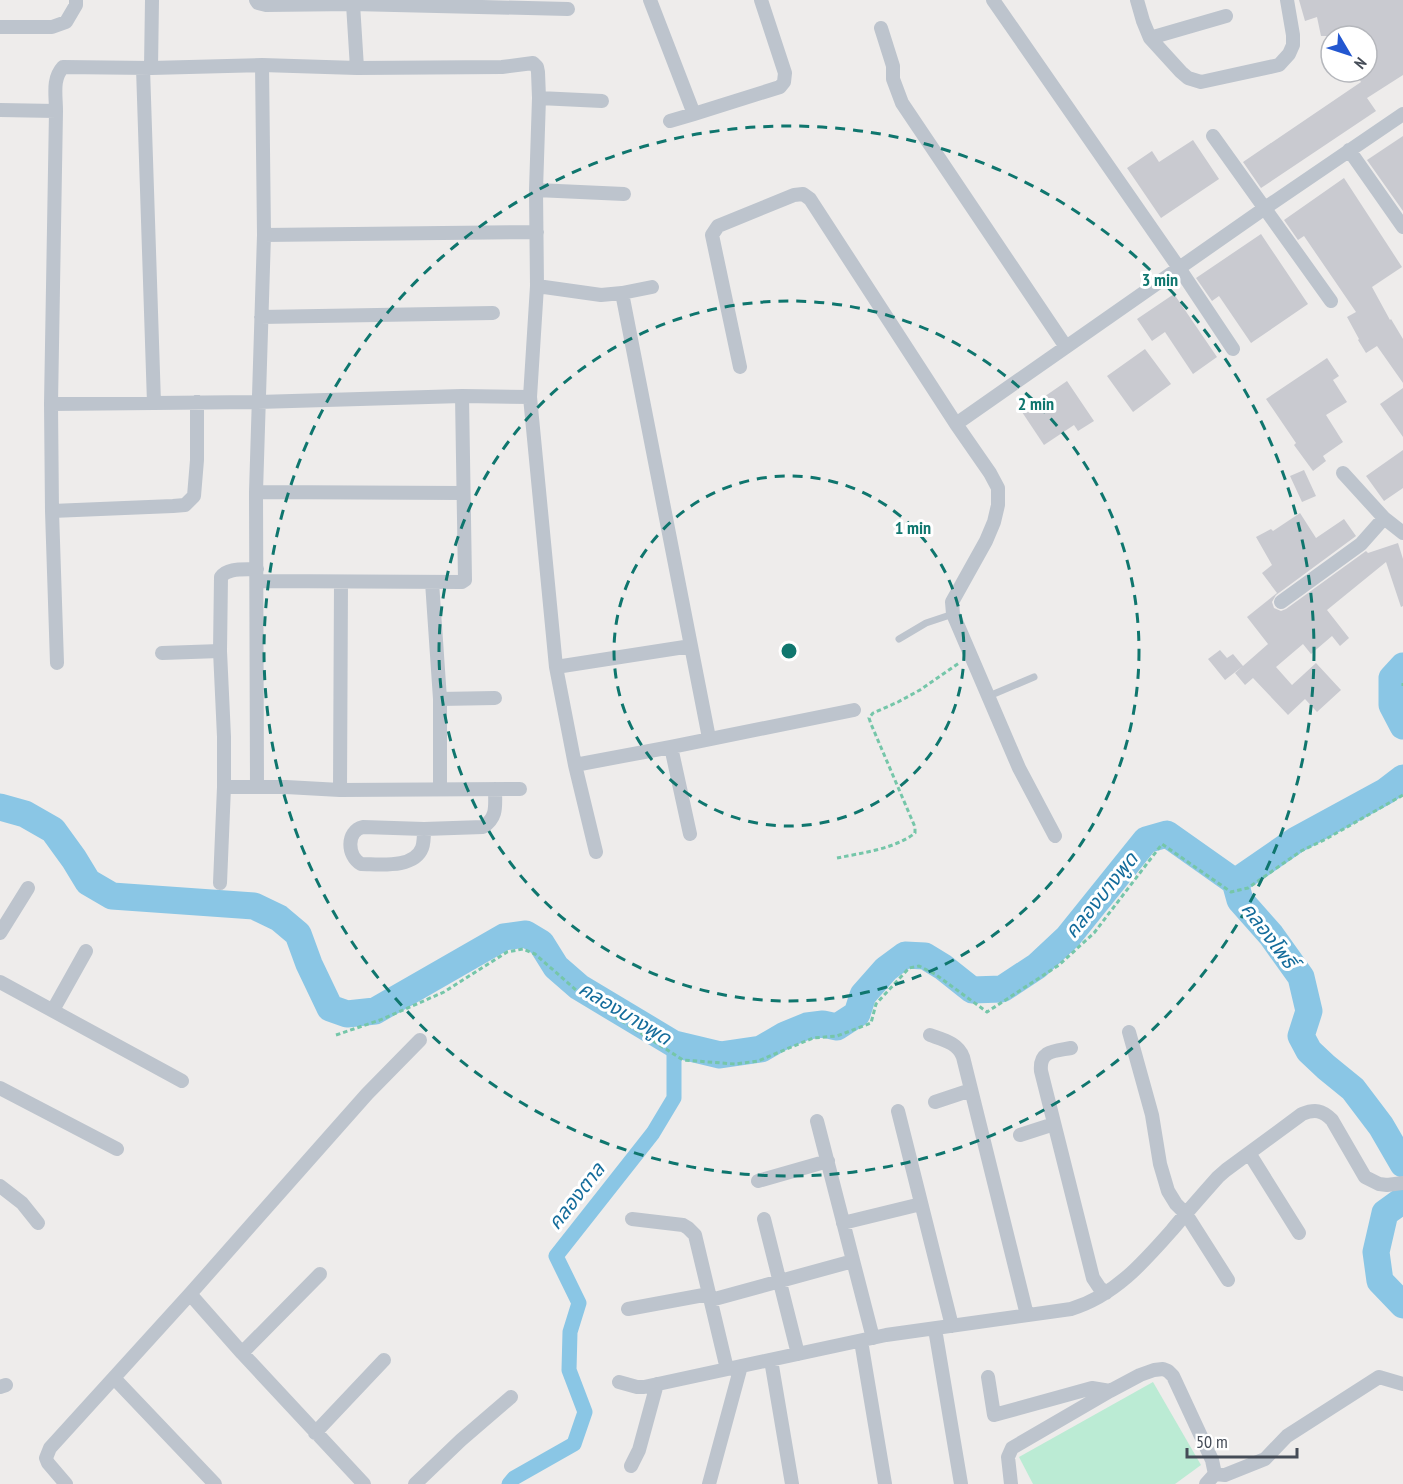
<svg xmlns="http://www.w3.org/2000/svg" width="1403" height="1484" font-family="'PT Sans Narrow','Noto Sans Thai',sans-serif">
	<rect width="100%" height="100%" fill="#eeeceb"/>
	<path fill="#bbebd4" d="M1153,1382l48,83 -26,19h-142l-14,-27z"/>
	<g fill="none" stroke-linecap="round" stroke-linejoin="round">
		<path stroke="#8ac6e5" stroke-width="15" d="M509,1484l5,-6 60,-34 11,-32 -16,-42 1,-38 9,-29 -23,-47 97,-123 21,-35v-54"/>
		<path stroke="#8ac6e5" stroke-width="27" d="M1403,666l-11,12v27l11,21
			M0,807l25,7 28,16 21,29 14,23 24,14 142,10 25,12 19,16 11,30 21,44 17,6 28,-3 129,-74 22,-3 15,9 15,24 23,20 95,57 46,11 41,-6 24,-14 22,-9 16,-2 14,3 20,-13 6,-19 23,-26 19,-14 20,1 18,11 29,23 30,-1 35,-23 31,-29 78,-97 21,-6 68,48 61,-42 90,-49 17,-13
			M1235,882l5,18 31,35 30,42 8,34 -8,25 8,15 17,16 27,22 28,37 22,38
			M1403,1200l-18,13 -9,39 4,29 23,24"/>
	</g>
	<path fill="#c9cad0" d="M1299,0h104v75l-36,23 9,13 -115,77 -18,-26 118,-80 -6,-10h12v-13l9,-5 -9,-20 -10,2h-36l-4,-19 -12,4z
		M1403,136v75l-36,-51z
		M1193,140l26,39 -58,39 -34,-50 25,-17 7,11z
		M1344,178l58,89 -30,20 18,33 1,-1 12,20v44l-26,-37 -11,7 -8,-13 1,-1 -12,-22 9,-5 -52,-76 -6,4 -14,-20z
		M1261,234l47,70 -57,39 -32,-47 -7,5 -16,-23z
		M1174,294l43,63 -24,17 -28,-42 -13,9 -15,-22z
		M1145,349l26,35 -38,28 -26,-36z
		M1327,358l12,18 -6,4 14,22 -21,13 17,27 -20,14 3,5 -13,10 -19,-26 2,-2 -30,-44z
		M1067,381l27,40 -16,10 -4,-6 -30,20 -22,-33z
		M1403,388v49l-23,-33z
		M1403,450v38l-19,13 -18,-25z
		M1304,470l12,26 -14,6 -12,-26z
		M1300,513l16,25 28,-19 12,17 -80,59 -4,7 2,6 7,3 5,-2 80,-58 2,2 30,-10 5,16v47l-2,1 -15,-45 -59,48 22,28 -9,8 -8,-10 -21,18 -8,-10 -27,23 16,18 24,-22 25,27 -24,22 -12,-13 -17,16 -35,-37 -8,7 -10,-12 33,-29 -21,-27 30,-24 -15,-20 10,-8 -16,-28 15,-8 2,2z
		M1220,650l7,8 6,-4 10,12 -18,14 -17,-21z"/>
	<g fill="none" stroke-linecap="round" stroke-linejoin="round">
		<path stroke="#75c6a9" stroke-width="3" stroke-dasharray="4.5 3" stroke-linecap="butt" d="M1403,683v3
			M837,858c24,-5 58,-9 78,-25v-6l-44,-103 -2,-6 4,-5 25,-11 22,-12 39,-27
			M336,1035l44,-15 64,-28 63,-40 16,-3 12,5 49,43 99,63 52,4 23,-3 55,-23 24,-2 34,-13 5,-19 33,-36 10,-2 16,8 52,38 72,-47 35,-32 68,-89 69,48 17,-4 53,-37 25,-12 77,-44"/>
		<path stroke="#bdc4cd" stroke-width="7" d="M899,639l27,-16 27,-9
			M989,696l45,-19"/>
		<path stroke="#bdc4cd" stroke-width="14" d="M256,0l2,3 8,2 87,-1 215,5
			M650,0l44,114
			M993,0l186,268 54,81
			M1137,0l6,21 7,17 31,34 7,6 13,4 78,-17 10,-11 4,-9v-10l-6,-35
			M353,4l4,64
			M0,27h52l14,-5 10,-17v-5
			M881,28l12,38v13l9,24 164,244
			M1150,38l76,-22
			M143,68l11,335
			M151,68l1,-68
			M539,98l63,3
			M0,110l56,1
			M670,121l24,-7 86,-27 4,-5 1,-9 -24,-73
			M1213,136l118,165
			M1349,150l54,77
			M536,190l88,4
			M264,235l273,-3
			M537,286l64,9 21,-2 87,445
			M622,293l30,-6
			M261,317l232,-4
			M740,367l-28,-132 6,-9 76,-31 9,-1 7,5 146,225 34,49 8,15v17l-4,17 -8,19 -34,61 1,12 66,154 36,68
			M51,404l207,-2 204,-6 68,1
			M956,424l309,-216 138,-94
			M1343,473l41,45 19,15
			M256,492l207,1
			M52,511l121,-5 12,-1 9,-9 3,-36v-58
			M257,581l205,1 3,-2 -3,-184
			M432,582l8,117v90
			M1281,602l80,-58 23,-26
			M162,653l58,-2
			M57,663l-5,-152 -1,-107 5,-293c0,-16 -4,-32 7,-44l88,1 111,-3 95,3 145,-1 31,-4 4,4 1,5 1,26 -3,92 1,96 -7,111 26,270 19,98 21,87
			M556,667l135,-21
			M440,699l55,-1
			M671,747l19,87
			M575,765l96,-18 183,-37
			M224,787h62l54,3 180,-1
			M257,787l-1,-295 8,-257 -2,-170
			M340,790l1,-208
			M424,829c0,6 0,14 -2,19 -8,21 -43,16 -61,16 -14,-8 -15,-33 2,-37l61,2 59,-2c15,-10 12,-21 12,-38
			M220,883l4,-96v-50l-4,-86 1,-74c7,-10 24,-7 36,-8
			M0,933l28,-45
			M0,982l182,99
			M53,1010l33,-59
			M1129,1032l23,83 8,49 8,27 8,13 10,10 42,66
			M930,1035c14,5 28,8 33,22l64,258
			M1071,1048c-16,3 -32,2 -30,23l52,207 6,9 7,6
			M0,1088l117,61
			M935,1102l36,-12
			M898,1111l54,215
			M817,1121l56,217
			M1020,1135l34,-11
			M1249,1153l50,80
			M758,1181l70,-20
			M0,1186l22,17 16,20
			M632,1219l51,6 5,3 7,7 32,134
			M764,1219l34,135
			M843,1223l78,-19
			M190,1294l52,59 122,131
			M711,1300l142,-39
			M628,1309l81,-15
			M935,1329l26,155
			M861,1341l24,143
			M242,1353l78,-79
			M771,1360l21,124
			M988,1377l6,38 98,-27 18,3 30,-16 14,-5 9,-1 5,2 5,5 39,84 3,14 -9,10
			M114,1378l101,106
			M619,1382l18,5h7l242,-52 185,-26c43,-13 72,-46 101,-79 15,-18 30,-35 46,-53l8,-7 76,-56c13,-5 20,-4 30,6l33,57 14,7 8,1 16,-2
			M0,1387l6,-2
			M315,1433l69,-73
			M631,1466l8,-16 18,-66
			M1215,1474l10,1 40,-16 22,-23 92,-59 24,7
			M66,1484l-18,-21 -2,-5 4,-10 140,-154 177,-200 53,-54
			M415,1484l46,-44 50,-43
			M709,1484l32,-118
			M1011,1484l-3,-27 4,-9 98,-57"/>
	</g>
	<g fill="none" stroke="#0f766e" stroke-width="3" stroke-dasharray="10 8">
		<circle cx="789" cy="651" r="175"/>
		<circle cx="789" cy="651" r="350"/>
		<circle cx="789" cy="651" r="525"/>
	</g>
	<g text-anchor="middle" stroke-width="6" stroke-linejoin="round" paint-order="stroke">
		<g font-size="20" font-style="italic" fill="#146c9b" stroke="#fff">
			<text transform="translate(1101 895) rotate(-51)" y="7">คลองบางพูด</text>
			<text transform="translate(1269 935) rotate(53)" y="7">คลองโพธิ์</text>
			<text transform="translate(625 1013) rotate(31)" y="7">คลองบางพูด</text>
			<text transform="translate(576 1196) rotate(-52)" y="7">คลองตาล</text>
		</g>
	</g>
	<circle cx="789" cy="651" r="9" fill="#0f766e" stroke="#fff" stroke-width="3"/>
	<g font-size="18" text-anchor="middle" font-weight="bold" fill="#0f766e" stroke="#fff" stroke-width="6" stroke-linejoin="round" paint-order="stroke">
		<text x="1160" y="286">3 min</text>
		<text x="1036" y="410">2 min</text>
		<text x="913" y="534">1 min</text>
	</g>
	<g transform="translate(1349 54) rotate(129)"><circle r="28" fill="#ffffff" stroke="#b5b7bc" stroke-width="1.5"/>
	<path d="M0-4.5L10 22L0 15L-10 22Z" fill="#2357d0"/>
	<text y="-9" font-size="16" font-weight="bold" text-anchor="middle" fill="#454c57">N</text>
	</g>
	<path d="M1187 1448v9h110v-9" fill="none" stroke="#454c57" stroke-width="3"/>
	<text x="1196" y="1448" font-size="18" fill="#454c57" stroke="#ffffff" stroke-width="4.5" paint-order="stroke">50 m</text>
</svg>
